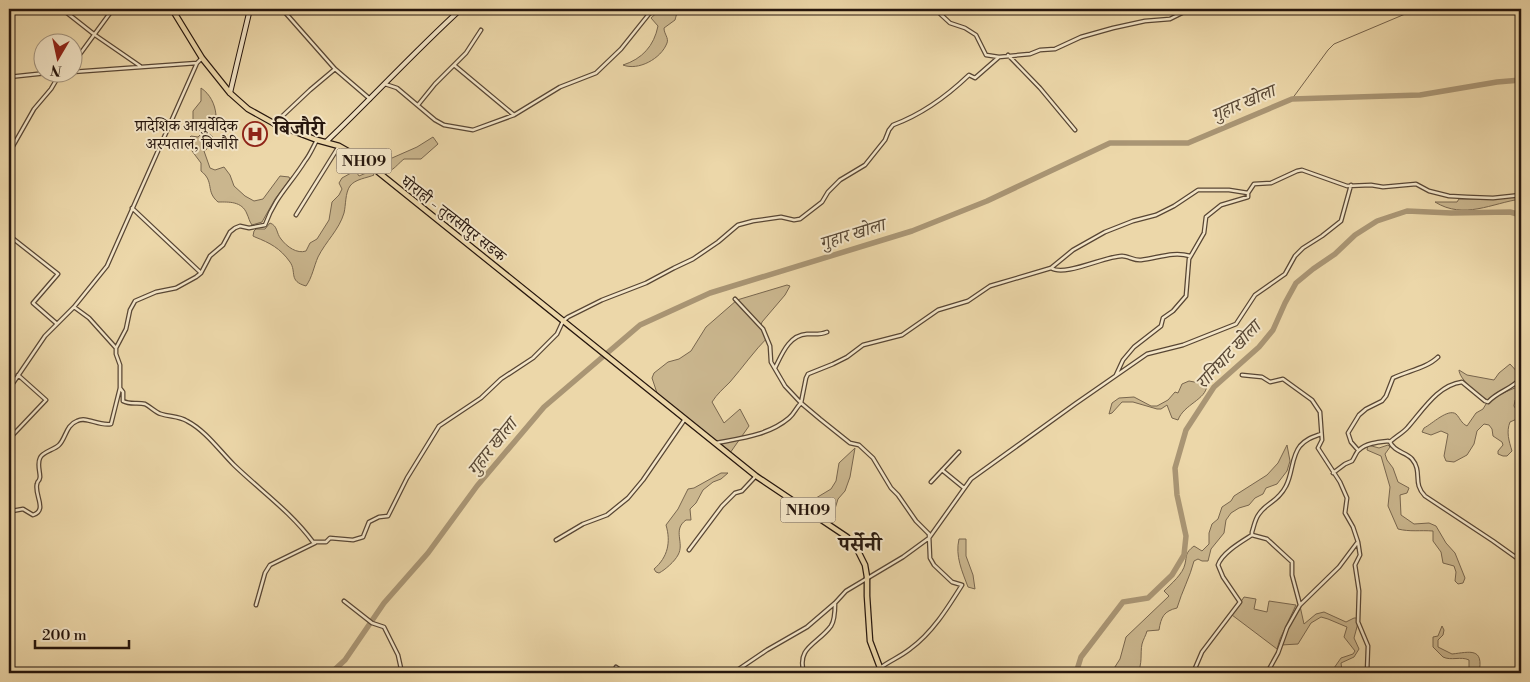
<svg xmlns="http://www.w3.org/2000/svg" width="1530" height="682" font-family="'Libre Bodoni','Noto Serif Devanagari',serif">
	<rect width="100%" height="100%" fill="#ecd7a9"/>
	<filter id="stains"><feTurbulence type="fractalNoise" baseFrequency=".004" numOctaves="4"/><feColorMatrix values="0 0 0 0 .2 0 0 0 0 .09 0 0 0 0 .02 0 0 0 .5 -.17"/></filter>
	<radialGradient id="worn" r=".72"><stop offset=".6" stop-color="#630" stop-opacity="0"/><stop offset="1" stop-color="#630" stop-opacity=".3"/></radialGradient>
	<path fill="#cab68e" stroke="#78664e" d="M661,9h17l-3,11 -11,8c0,6 5,10 3,15 -6,16 -29,28 -44,22 19,-6 31,-19 35,-39l-7,-8z
		M201,88c9,6 14,16 15,27l-4,1 -5,7 2,4 -2,5 6,5 -2,9 -7,5 6,17 5,2 9,-3 6,8 4,11 11,10 9,5 9,-2 17,-23 9,1 1,2 -15,20 -13,23 -10,3c-3,-4 -3,-7 -5,-11 -5,-13 -18,-12 -29,-12 -13,-11 -3,-20 -17,-31v-8l-9,-12 -4,-12 3,-3 7,1 3,-3 -2,-5 -6,-5v-13l8,-10z
		M433,137l5,7 -17,15h-17c-10,8 -15,19 -29,9l17,-10 25,-11z
		M345,153l17,10 -5,10 2,3 12,-5 3,4c-7,3 -19,4 -24,11 -5,7 -4,19 -6,27 -5,17 -18,28 -26,44 -4,9 -6,21 -12,29 -18,-5 -9,-14 -16,-24 -10,-14 -20,-19 -35,-25l-2,-1 1,-5 2,-2h9l5,-6c8,3 6,10 11,16 6,8 16,15 25,12l4,-8 7,-4 12,-19 3,-18 7,-7 3,-6 -3,-6 3,-5 9,-5 1,-5 -11,-8v-3z
		M1521,196v3c-29,4 -57,21 -86,3h22l2,-3h34z
		M787,285l3,1 -5,9 -23,27 -1,3 7,12c-14,14 -25,30 -38,45 -7,7 -13,12 -18,20l12,21 16,-14 9,17 -19,27 -73,-60 -5,-15 2,-5 14,-11 11,-3 12,-8 15,-24 31,-27z
		M1510,364l11,12 -8,9 -17,8 -8,7c-9,-4 -29,-21 -29,-30l8,5 27,5 5,-7z
		M1189,381l16,3 2,1c-1,15 -23,19 -29,35l-6,-2 -5,-13 -6,4h-4l-24,-7h-11l-10,11 -3,1 3,-11 7,-5 15,-1 17,9h6l11,-6 7,-8 3,1 4,-9z
		M1521,381v18l-6,1 -1,6 6,10 -1,2 -9,4c-4,10 -1,19 2,29l-5,5h-4l-5,-2v-3l5,-6 -1,-3 -9,-6 -1,-7 -3,-4 -5,-1 -7,7 -3,13 -7,11 -13,7 -8,-1 -2,-5 4,-22 -7,-3 -10,4 -9,-3 2,-4c8,-4 24,-20 32,-14 4,4 5,9 11,12l9,-13 7,-4 3,-5 10,-8 21,-9z
		M1287,445l3,16 -3,10 -10,13 -11,4 -3,6 -8,4 -6,7 -10,3 -8,5 -5,7 -2,13 -13,16 -3,12h-6l-4,-2 -4,2c-4,16 -12,30 -17,47 -13,3 -16,9 -18,22l-12,1c-1,4 -4,9 -5,13 -2,9 1,21 -5,29h-26l9,-14 6,-22 43,-41 -5,-5c7,-7 19,-17 21,-27 2,-9 0,-11 9,-18l8,5 7,-7v-11l3,-9 6,-5 4,-12 9,-6 3,-5 33,-21 11,-12z
		M1368,445l11,3 9,-3 2,2 -5,7 2,6 6,8 5,14 11,6 -2,5 -7,2 1,20 13,9 15,-1 7,3 10,17 9,10 10,25 -2,5 -5,1 -3,-3 1,-9 -2,-6 -11,-3 -2,-11 -8,-11v-10c-13,-1 -23,1 -35,-2l-10,-23 2,-19 -9,-31 -14,-6z
		M855,448l-5,29 -5,14 -7,8 -7,23 -24,-15 4,-6 20,-12 5,-8 3,-18z
		M721,473h7l-7,6 -8,3 -10,8 -7,13 -6,6 1,11h-5c-14,10 -1,23 -8,35 -3,6 -13,15 -19,18l-3,-1 -2,-3c14,-12 17,-27 12,-44l12,-16 10,-20 6,-1z
		M959,539h7v17l7,19 2,14 -7,-2c-6,-16 -13,-31 -9,-48z
		M1244,597l12,2 -2,10 13,3 2,-11 27,4 -16,34 -3,10 -45,-34z
		M1300,606l4,18 12,-10 8,-2 22,10 8,-4h3l1,5 -4,15 5,11 -5,8 -13,6 1,8 4,2h-18l6,-5 7,-10 12,-4 2,-3 -11,-14 3,-10 -19,-8 -7,-2 -10,6 -13,21 -17,1 12,-29z
		M1442,626l2,4 -1,5 -5,5v7l14,7c18,-2 32,-7 27,19h-10v-13c-8,-4 -18,1 -26,-3 -3,-3 -7,-7 -10,-10v-10l5,-1z"/>
	<g fill="none" stroke-linecap="round" stroke-linejoin="round">
		<path stroke="#75624b" stroke-width="1" d="M1292,99l36,-49 6,-6 83,-35"/>
		<path stroke="#a99574" stroke-width="5.5" d="M331,673l14,-13 39,-57 44,-50 49,-67 67,-79 96,-82 70,-32 202,-62 75,-30 123,-58h78l104,-44 128,-4 77,-13 24,-2
			M1076,673l5,-16 42,-55 25,-4 24,-23 12,-20 2,-19 -9,-41 -2,-27 11,-38 28,-43 45,-40 14,-17 12,-27 11,-20 17,-14 22,-15 20,-19 22,-14 30,-10 44,2 59,-1 11,3"/>
		<defs>
			<path id="street" d="M62,9l33,26 45,31
				M282,9l53,60 35,30
				M935,9l15,14 15,5 11,7 10,20 13,2
				M1008,55l32,33 35,42
				M72,65l41,-56
				M454,65l60,50
				M72,72l125,-9
				M9,77l47,-5
				M385,84l12,4 38,32 9,5 29,5 41,-15 46,-28 36,-14 25,-24 28,-35 7,-5
				M418,105l17,-21 31,-31 15,-23
				M275,123l35,-33 25,-21
				M9,153l25,-44 17,-20 10,-17
				M132,208l69,65
				M296,215l43,-69
				M11,237l47,37 -25,29 23,20
				M1051,268c14,9 54,-12 71,-12 6,0 13,5 19,4 17,-2 32,-9 49,-4
				M735,299l28,30 7,17 1,16 14,24 16,17 19,16 30,24 9,2 14,13 18,30 7,7 18,26 13,13 1,24 4,7 18,17 10,3c-15,24 -30,48 -52,64 -10,8 -21,12 -30,19
				M74,307l15,11 27,30
				M775,368c7,-14 14,-33 32,-34 8,0 13,1 20,-2
				M1116,375l7,-15 11,-13 27,-21 2,-8 10,-7 13,-15 3,-37 15,-26 2,-16 15,-12 27,-8v-4
				M1242,375l20,2 8,5 13,-3 29,21 8,12 2,28 -4,8 22,34 7,16 -2,15 8,14 5,15 2,13 -5,10 4,26 -1,31 10,24 -1,27
				M1521,378c-9,11 -23,13 -33,24l-3,-1 -23,-19c-24,3 -39,28 -54,45 -5,6 -13,10 -18,15 4,10 16,10 22,17 11,13 0,24 13,37l68,45 28,20
				M120,388l3,4v9c7,4 15,1 22,3 6,3 10,8 16,10 9,3 18,2 26,7 19,10 32,29 47,44 27,26 57,47 79,77h13l4,-4 23,2 10,-3 6,-15 10,-5 9,-1 19,-38 32,-52 42,-28 20,-19 32,-21 24,-24 6,-13 5,-4 34,-17 44,-17 28,-15 19,-9 25,-17 20,-17 15,-4 28,-4 13,3 6,-1 22,-17 6,-10 12,-12 25,-15 20,-25 4,-10 4,-5c30,-11 53,-28 76,-50l6,3 24,-21 31,-3 10,-4 15,-1 26,-12 32,-9 32,-7 25,-2 20,-10
				M9,389l36,-53 29,-29 33,-41 90,-203 4,-4
				M9,439l37,-39 -28,-25
				M716,443c26,-5 53,-8 73,-25 6,-5 6,-9 12,-15l5,-25 2,-4 25,-10 14,-7 16,-12 39,-10 36,-25 30,-9 22,-15 61,-18 22,-18 32,-18 28,-11 23,-6 18,-9 24,-16h31l19,3 6,-9 17,-1 26,-12 5,-1 45,16 24,-1 12,2 33,-3 13,7 20,5 18,1 26,1 28,-3
				M1358,450l-7,-8 -3,-9 11,-18 7,-6 16,-8 4,-5 7,-18c14,-7 34,-10 45,-21
				M942,470l22,18
				M1333,473l12,-9 7,-3c3,-4 4,-9 7,-11 7,-7 20,-8 29,-9l2,1
				M931,482l28,-30
				M9,513l3,-2 11,-2 10,6c15,-5 1,-20 4,-31 1,-5 2,-1 3,-7 0,-6 -3,-13 0,-19 2,-6 14,-8 19,-13 7,-7 7,-20 18,-24 10,-5 20,5 34,3l9,-36v-23l-4,-11v-6l10,-19 4,-19 5,-9 21,-9 20,-4 20,-11 5,-4 9,-17 13,-11 7,-13 5,-4 5,-2 9,2 16,-3c10,-28 25,-40 40,-64 5,-6 8,-14 12,-21
				M556,540l27,-16 24,-9 21,-17 15,-18 42,-61
				M689,550l33,-44 13,-13 7,-2 14,-15
				M344,601l28,22 12,4 14,28 4,18
				M256,605l9,-32 5,-8 45,-22
				M1300,605l-8,-30v-13l-25,-23 -15,-4v-3c2,-6 3,-13 7,-18 7,-11 19,-12 27,-28 7,-13 5,-29 14,-40 6,-7 13,-9 21,-12
				M616,667l8,6
				M733,673l34,-23 40,-23 28,-24 11,-12 57,-34 26,-19 42,-59 104,-75 72,-50 36,-9 53,-21 19,-29 30,-21 10,-18 8,-8 19,-12 19,-15 10,-36
				M804,673c-8,-26 14,-29 27,-47 4,-6 4,-16 4,-23
				M1193,673l9,-21 38,-50 -17,-25 -5,-12c4,-12 23,-23 34,-30
				M1267,673l11,-20 9,-25 13,-23 39,-38 18,-24"/>
			<path id="secondary" d="M230,93l20,-84
				M326,142c46,-44 88,-90 135,-133"/>
			<path id="primary" d="M172,9l30,49 28,35 18,16 27,15 42,16 22,6 23,13 394,317 91,61 10,12 8,16 2,12v19l3,45 12,32"/>
		</defs>
		<use href="#street" stroke="#584634" stroke-width="5"/>
		<use href="#secondary" stroke="#26160d" stroke-width="6"/>
		<use href="#primary" stroke="#26160d" stroke-width="7"/>
		<use href="#street" stroke="#f3e5c7" stroke-width="2.5"/>
		<use href="#secondary" stroke="#f3e5c7" stroke-width="4"/>
		<use href="#primary" stroke="#ecd7a9" stroke-width="4.5"/>
	</g>
	<defs>
		<symbol id="hospital-ring" viewBox="-11 -11 22 22"><circle r="9.5" fill="#f3e5c7" stroke="#8f2418" stroke-width="1.5"/><path d="M-5-5h3v3.5h4V-5h3V5h-3V1.5h-4V5h-3Z" fill="#8f2418"/></symbol>
	</defs>
	<g fill-rule="evenodd">
		<use href="#hospital-ring" x="241" y="120" width="28" height="28"/>
	</g>
	<g text-anchor="middle" stroke-width="4" stroke-linejoin="round" paint-order="stroke">
		<g fill="#f3e5c7" stroke="#645445" stroke-width="1">
			<rect x="336.5" y="148.5" width="55" height="25" rx="4"/>
			<rect x="780.5" y="497.5" width="55" height="25" rx="4"/>
		</g>
		<g font-size="15" font-weight="bold" fill="#26160d">
			<text x="364" y="166">NH09</text>
			<text x="808" y="515">NH09</text>
		</g>
		<g font-size="16" fill="#26160d" stroke="#f3e5c7" text-anchor="end">
			<text x="238" y="131">प्रादेशिक आयुर्वेदिक<tspan x="238" dy="18">अस्पताल, बिजौरी</tspan></text>
		</g>
		<g font-size="16" fill="#26160d" stroke="#f3e5c7">
			<text transform="translate(454 218) rotate(38)" y="6">घोराही - तुलसीपुर सडक</text>
		</g>
		<g font-size="18" font-style="italic" fill="#5a4936" stroke="#f3e5c7">
			<text transform="translate(1243 103) rotate(-23)" y="6">गुहार खोला</text>
			<text transform="translate(852 234) rotate(-17)" y="6">गुहार खोला</text>
			<text transform="translate(1228 355) rotate(-47)" y="6">रानिघाट खोला</text>
			<text transform="translate(492 447) rotate(-51)" y="6">गुहार खोला</text>
		</g>
		<g font-size="21" font-weight="bold" fill="#26160d" stroke="#f3e5c7">
			<text x="299" y="135">बिजौरी</text>
			<text x="860" y="551">पर्सेनी</text>
		</g>
	</g>
	<rect width="1530" height="682" fill="none" stroke="#ecd7a9" stroke-width="30"/>
	<rect x="10" y="10" width="1510" height="662" fill="none" stroke="#26160d" stroke-width="2.5"/>
	<rect x="15" y="15" width="1500" height="652" fill="none" stroke="#26160d"/>
	<g transform="translate(58 58) rotate(189)"><circle r="24" fill="#f3e5c7" stroke="#a1927d"/>
	<path d="M0-4L9 19L0 12L-9 19Z" fill="#8f2418"/>
	<text y="-8" font-size="14" font-weight="bold" text-anchor="middle" fill="#26160d">N</text>
	</g>
	<path d="M35 640v8h94v-8" fill="none" stroke="#26160d" stroke-width="2.5"/>
	<text x="42" y="640" font-size="15" fill="#26160d" stroke="#f3e5c7" stroke-width="4" paint-order="stroke">200 m</text>
	<rect width="100%" height="100%" filter="url(#stains)"/>
	<rect width="100%" height="100%" fill="url(#worn)"/>
</svg>
